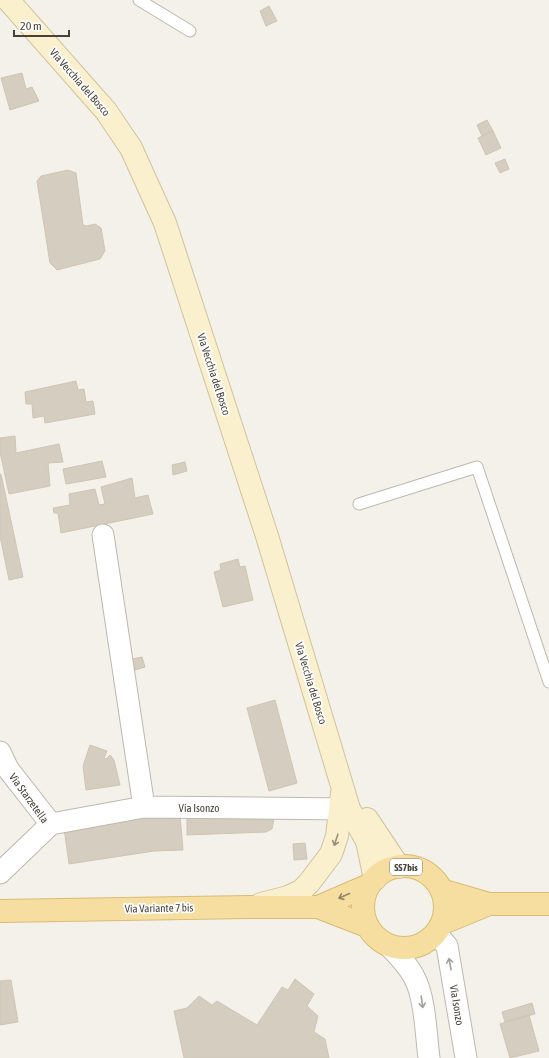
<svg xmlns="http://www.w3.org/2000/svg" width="549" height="1058" font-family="'Asap Condensed',sans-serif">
	<rect width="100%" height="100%" fill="#f4f1ea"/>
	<path fill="#d4cdc0" stroke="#cfc5b4" d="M269,6l8,15 -11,5 -6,-15z
		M22,73l4,16 6,-2 7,14 -29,9 -9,-32z
		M487,120l6,11 -11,5 -5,-11z
		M493,131l8,17 -15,7 -8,-17z
		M505,159l4,10 -9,4 -5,-10z
		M68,170l8,3 7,52 4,1 8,-2 6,4 4,23 -5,8 -43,11 -7,-7 -13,-82 4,-5z
		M76,381l2,9 6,-1 2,13 7,-1 2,13 -50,9 -1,-7 -11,2 -1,-14h-6l-1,-12z
		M15,436l1,17 43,-9 4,18 -15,1 2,23 -41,8 -9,-42v-14z
		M102,461l4,16 -40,7 -3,-15z
		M185,462l2,9 -14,4 -1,-10z
		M0,474h1l22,103 -14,3 -9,-44z
		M132,478l3,20 13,-3 5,19 -92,19 -3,-20h-4l-1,-5 17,-3 -1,-11 26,-5 4,16 6,-1 -4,-17z
		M238,559l2,8 5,-1 8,34 -30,7 -9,-35 7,-2 -1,-6z
		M142,657l3,10 -10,3 -3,-11z
		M275,700l22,83 -28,8 -22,-83z
		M90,745l17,6 -3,7 2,1 4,-4 4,5 6,25 -34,5 -3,-24z
		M151,815h29l3,35 -29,1 -85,13 -5,-36z
		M187,815l87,4 -2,10 -6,3 -79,3z
		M305,843l2,16 -13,1 -1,-16z
		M295,979l19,15 -7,12 11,10 -4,16 11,7 4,19h-145l-10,-47 13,-3 12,-12 13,9 5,-4 40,24 25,-38 6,3z
		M11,980l7,42 -18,3v-44z
		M532,1003l3,11 -30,8 -3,-10z
		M529,1015l10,36 -29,7 -10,-34z"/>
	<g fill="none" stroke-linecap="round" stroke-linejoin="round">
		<defs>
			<path id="service" d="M139,0l51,31
				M359,504l118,-37 72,215"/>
			<path id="minor" d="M103,535l41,272
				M0,752l8,17 43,55 -51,49
				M51,824l93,-17 205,2
				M436,933l11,13 19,112
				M389,946c9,9 19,19 25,31 11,19 12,58 15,81"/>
			<path id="secondary" d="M8,0l98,111 25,37 34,75 102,313 82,273 18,32 8,38
				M367,819l32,48
				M261,904l27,-7 13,-6 8,-8 22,-29 6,-18 5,-43"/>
			<path id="primary" d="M363 907a41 41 0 1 1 82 0a41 41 0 1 1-82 0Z
				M441,890l48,14h60
				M318,907l51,-22
				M0,911l248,-4h70l49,19
				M443,923l46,-19"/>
		</defs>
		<use href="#service" stroke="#beb9ad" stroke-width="13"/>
		<use href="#minor" stroke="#beb9ad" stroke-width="23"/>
		<use href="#secondary" stroke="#cfc39e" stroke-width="24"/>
		<use href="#primary" stroke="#dabb72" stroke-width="24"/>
		<use href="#service" stroke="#fff" stroke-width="11"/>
		<use href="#minor" stroke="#fff" stroke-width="21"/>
		<use href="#secondary" stroke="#faf0ce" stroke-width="22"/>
		<use href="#primary" stroke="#f6dea1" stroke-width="22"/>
	</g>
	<defs><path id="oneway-shaft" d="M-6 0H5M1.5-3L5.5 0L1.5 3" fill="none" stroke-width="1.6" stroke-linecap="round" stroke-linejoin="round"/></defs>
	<use stroke="#98907c" href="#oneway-shaft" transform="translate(336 840) rotate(108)"/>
	<use stroke="#968868" href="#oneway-shaft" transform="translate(344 896) rotate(156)"/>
	<g stroke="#a3a09c">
		<use href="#oneway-shaft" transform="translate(450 964) rotate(-100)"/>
		<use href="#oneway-shaft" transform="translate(422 1002) rotate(82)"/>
	</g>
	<g text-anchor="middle" stroke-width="3.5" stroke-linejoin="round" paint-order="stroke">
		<rect fill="#fff" stroke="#7e7b74" stroke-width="1" x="390" y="859" width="32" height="16" rx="3"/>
		<g font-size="10" font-weight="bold" fill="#474239">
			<text x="406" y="871">SS7bis</text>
		</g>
		<g font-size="11" fill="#474239" stroke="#fff">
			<text transform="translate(80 82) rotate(49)" y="4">Via Vecchia del Bosco</text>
			<text transform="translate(214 374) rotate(72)" y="4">Via Vecchia del Bosco</text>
			<text transform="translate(311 683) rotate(73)" y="4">Via Vecchia del Bosco</text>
			<text transform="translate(29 798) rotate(54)" y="4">Via Starzetella</text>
			<text x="199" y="812">Via Isonzo</text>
			<text transform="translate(159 908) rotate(-1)" y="4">Via Variante 7 bis</text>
			<text transform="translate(457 1005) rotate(81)" y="4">Via Isonzo</text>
		</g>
	</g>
	<path d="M14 30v6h55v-6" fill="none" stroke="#474239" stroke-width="2"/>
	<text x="20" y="30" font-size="12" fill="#474239" stroke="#ffffff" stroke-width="3" paint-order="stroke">20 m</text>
</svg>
